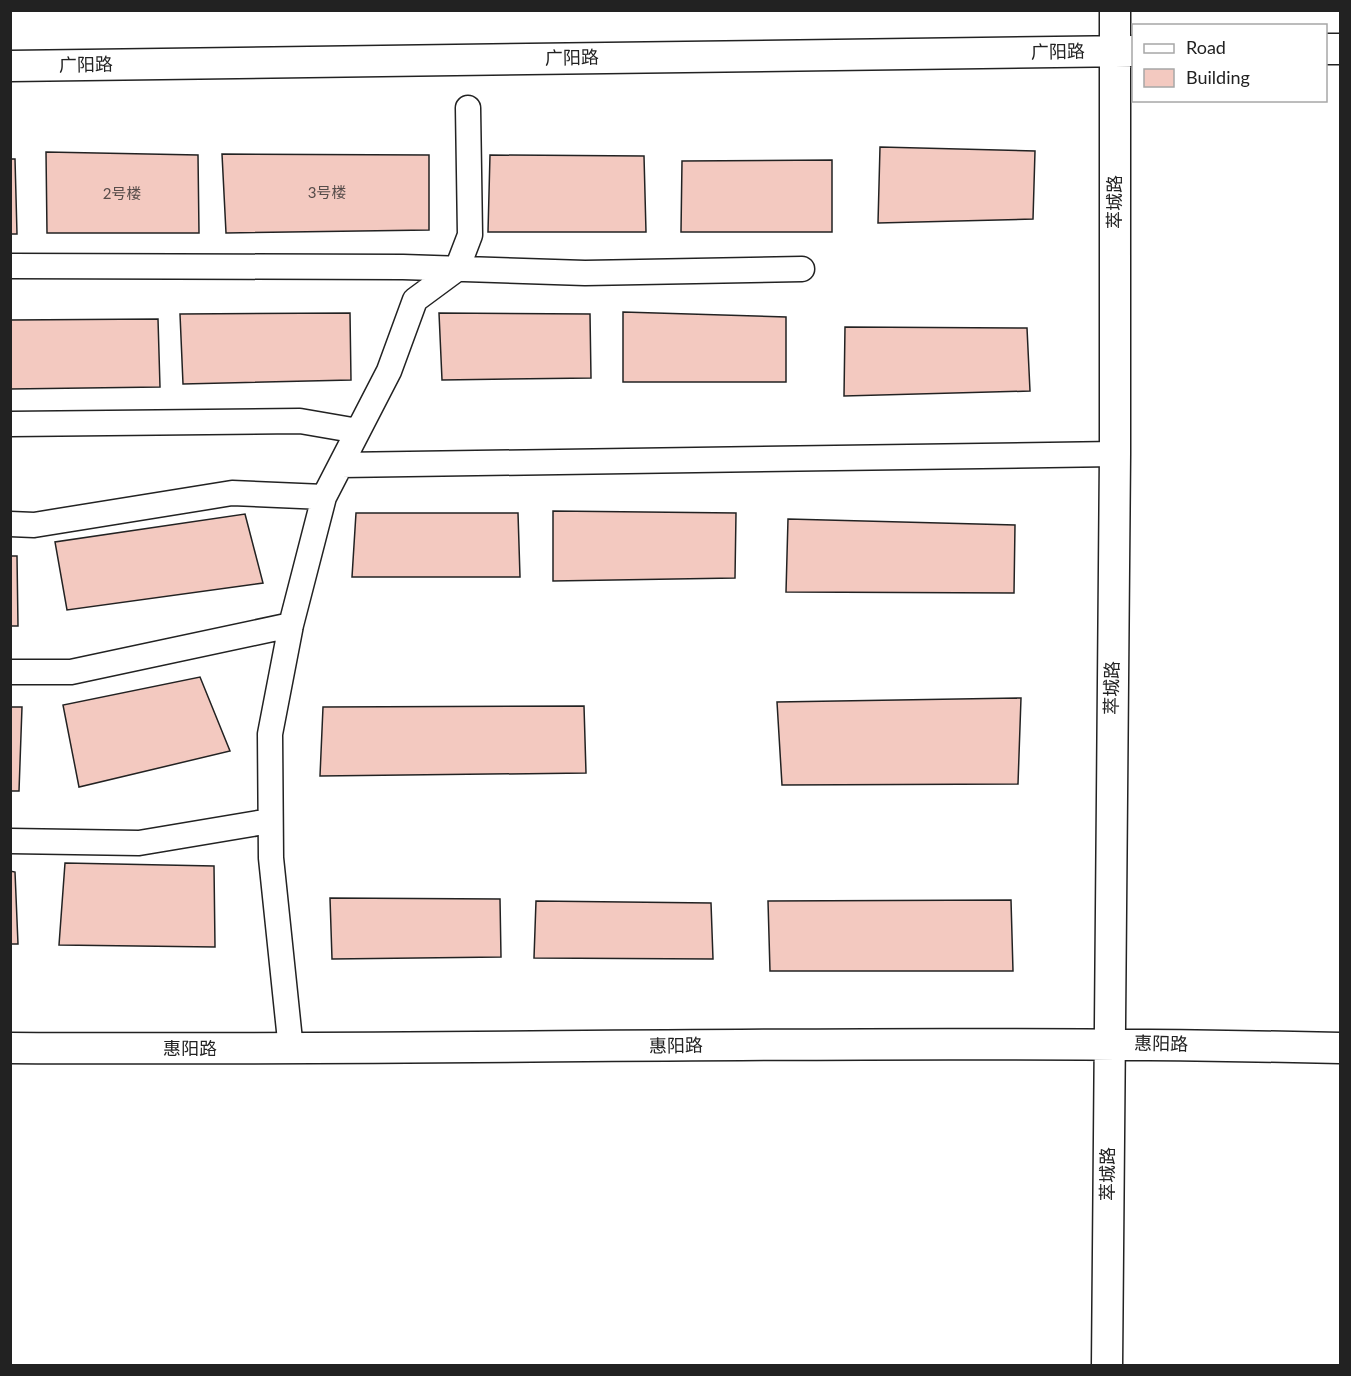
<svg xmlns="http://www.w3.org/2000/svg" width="1351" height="1376" font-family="Lato,'Noto Sans SC',sans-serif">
	<rect width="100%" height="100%" fill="#fff"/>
	<path fill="#f3c9c0" stroke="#222" stroke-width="1.5" d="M880,147l155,4 -2,68 -155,4z
		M46,152l152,3 1,78h-152z
		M222,154l207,1v75l-203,3z
		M490,155l154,1 2,76h-158z
		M10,159h5l2,75h-7z
		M832,160v72h-151l1,-71z
		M623,312l163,5v65h-163z
		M350,313l1,67 -168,4 -3,-70z
		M439,313l151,1 1,64 -149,2z
		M158,319l2,68 -150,2v-69z
		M845,327l182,1 3,63 -186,5z
		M553,511l183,2 -1,65 -182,3z
		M356,513h162l2,64h-168z
		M245,514l18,69 -196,27 -12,-68z
		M788,519l227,6 -1,68 -228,-1z
		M10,556h7l1,70h-8z
		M200,677l30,74 -151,36 -16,-82z
		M1021,698l-3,86 -236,1 -5,-83z
		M584,706l2,67 -266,3 3,-69z
		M10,707h12l-3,84h-9z
		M65,863l149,3 1,81 -156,-2z
		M10,871l5,1 3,72h-8z
		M330,898l170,1 1,58 -169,2z
		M1011,900l2,71h-243l-2,-70z
		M536,901l175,2 2,56 -179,-1z"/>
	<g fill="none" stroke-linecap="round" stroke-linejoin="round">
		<defs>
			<path id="minor" d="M10,266l393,1 182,6 217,-4
				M10,424l290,-3 58,10
				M341,465l774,-11
				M10,524l24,1 198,-32 92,4
				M10,672h61l220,-47
				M10,841l129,2 131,-22
				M291,1050l-20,-192 -1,-124 21,-109 33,-128 65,-126 26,-71 42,-31 13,-34 -2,-127"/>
			<path id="tertiary" d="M1326,49h14
				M10,66l1124,-15
				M10,1048c444,3 887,-10 1330,0
				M1107,1366l8,-912v-444"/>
		</defs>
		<use href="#minor" stroke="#222" stroke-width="27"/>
		<use href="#tertiary" stroke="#222" stroke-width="33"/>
		<use href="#minor" stroke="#fff" stroke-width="24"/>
		<use href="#tertiary" stroke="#fff" stroke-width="30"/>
	</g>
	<g text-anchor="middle" stroke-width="4.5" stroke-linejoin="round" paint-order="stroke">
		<g font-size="15" fill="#564c4a">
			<text x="327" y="198">3号楼</text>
			<text x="122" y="199">2号楼</text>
		</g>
		<g font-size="18" fill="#222" stroke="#fff">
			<text transform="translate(1058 52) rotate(-1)" y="6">广阳路</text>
			<text transform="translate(572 58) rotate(-1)" y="6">广阳路</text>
			<text transform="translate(86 65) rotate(-1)" y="6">广阳路</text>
			<text transform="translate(1115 202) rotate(-90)" y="6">萃城路</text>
			<text transform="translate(1112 688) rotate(-89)" y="6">萃城路</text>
			<text transform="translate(1161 1044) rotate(1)" y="6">惠阳路</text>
			<text transform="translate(676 1046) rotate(-1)" y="6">惠阳路</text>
			<text x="190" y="1055">惠阳路</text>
			<text transform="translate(1108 1174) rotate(-90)" y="6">萃城路</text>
		</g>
	</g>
	<rect width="1351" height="1376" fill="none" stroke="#222222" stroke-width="24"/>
	<rect x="1132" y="24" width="195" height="78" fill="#ffffff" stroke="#a7a7a7" stroke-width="1.5"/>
	<rect x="1144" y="44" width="30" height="9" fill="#ffffff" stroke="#a7a7a7" stroke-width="1.5"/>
	<text x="1186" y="54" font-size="18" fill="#222222">Road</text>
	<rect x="1144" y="69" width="30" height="18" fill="#f3c9c0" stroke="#a7a7a7" stroke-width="1.5"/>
	<text x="1186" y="84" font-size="18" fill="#222222">Building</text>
</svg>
